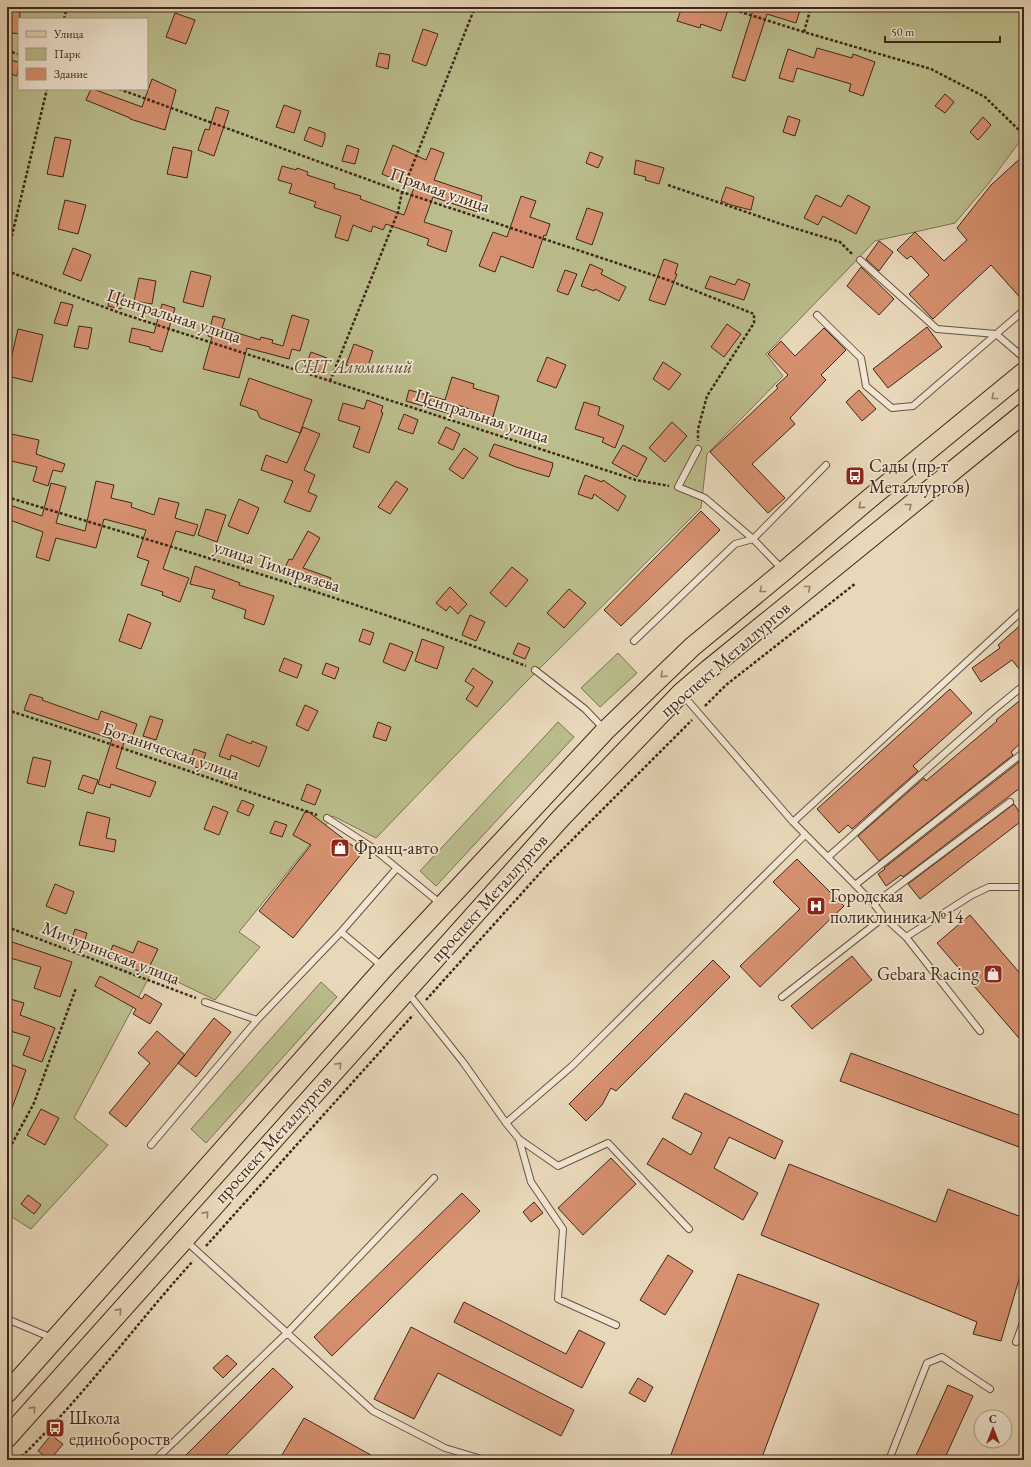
<svg xmlns="http://www.w3.org/2000/svg" width="1031" height="1467" font-family="'EB Garamond',serif">
	<rect width="100%" height="100%" fill="#e8d8ba"/>
	<filter id="stains"><feTurbulence type="fractalNoise" baseFrequency=".005" numOctaves="4"/><feColorMatrix values="0 0 0 0 .2 0 0 0 0 .09 0 0 0 0 .02 0 0 0 .5 -.17"/></filter>
	<radialGradient id="worn" r=".72"><stop offset=".6" stop-color="#630" stop-opacity="0"/><stop offset="1" stop-color="#630" stop-opacity=".3"/></radialGradient>
	<path fill="#bbbd8c" stroke="#7d7253" fill-rule="evenodd" d="M7,7h1017v129l-35,47 -34,40 -80,18 -109,113 17,22 -76,78 -6,54 -175,174 -150,156 -43,-22 -94,116 21,15 -45,53 -62,-30 -79,148 34,27 -77,84 -24,-15zM19,19h128v70h-128z
		M618,653l19,20 -37,34 -19,-19z
		M558,722l16,15 -138,149 -16,-15z
		M321,982l16,15 -131,146 -15,-14z"/>
	<path fill="#d6906f" stroke="#3f271a" d="M682,7l16,4v-4h31l-8,24 -20,-7 -1,4 -23,-7z
		M754,7h47l-5,16 -29,-9 -22,67 -13,-4z
		M7,9l13,2 -1,23 -12,-2z
		M175,13l20,7 -9,24 -20,-7z
		M423,29l15,5 -12,32 -14,-5z
		M817,48l35,10 1,-4 22,8 -12,34 -14,-5 2,-7 -54,-16 -4,14 -14,-4 9,-29 26,9z
		M379,53l11,2 -2,14 -12,-3z
		M9,60l10,2 -2,14 -10,-3z
		M152,79l24,11 -11,40 -35,-11v-1l-44,-18 5,-11h2l49,18z
		M945,94l9,8 -9,11 -10,-7z
		M284,105l17,6 -7,22 -18,-6z
		M216,107l13,4 -15,45 -16,-6 7,-21 4,1z
		M788,116l12,4 -5,16 -12,-4z
		M983,117l8,8 -13,15 -8,-8z
		M309,127l16,6v5l-3,9 -18,-7z
		M55,137l16,3 -8,37 -16,-3z
		M347,145l12,4 -4,15 -13,-3z
		M393,145l33,15 5,-12 13,5 -10,27 48,16 -4,16 -45,-15 -9,25 28,9 -6,21 -19,-7 2,-6 -43,-15 -3,6 -10,-4 -2,6 -18,-7 -5,16 -13,-4 6,-21 -27,-9 2,-5 -27,-9 3,-9 -14,-4 4,-14 14,4 1,-2 11,4 -1,3 28,9 -1,4 27,8 -1,3 44,16 10,-27 -32,-14z
		M173,147l19,4 -5,27 -20,-4z
		M590,152l13,5 -5,11 -12,-5z
		M1024,155v147l-33,-37 -58,54 -24,-25 20,-19 -18,-19 -4,3 -10,-9 18,-18 29,29 23,-21 -10,-12 34,-43z
		M636,160l28,8 -5,16 -14,-4 1,-3 -12,-3z
		M726,187l28,10 -3,13 -20,-5 -10,-4z
		M816,195l25,12 7,-12 22,12 -14,27 -33,-18 -5,9 -14,-7z
		M521,196l15,5 -6,16 20,7 -4,12 -2,-1 -11,33 -32,-12 -6,16 -16,-6 14,-34 14,5z
		M65,200l21,5 -8,29 -20,-5z
		M587,208l16,5 -11,32 -16,-6z
		M879,241l14,11 -14,19 -13,-12z
		M73,248l18,7 -10,26 -18,-7z
		M664,259l14,5 -3,10h2l-12,31 -16,-5z
		M590,264l13,6 -2,4 25,13 -7,14 -24,-12 -1,2 -13,-5z
		M861,267l33,32 -15,16 -32,-29z
		M565,270l12,4 -9,21 -11,-4z
		M191,271l20,5 -8,31 -20,-5z
		M710,276l25,9 3,-6 12,5 -6,16 -39,-12z
		M139,278l17,3 -4,23 -18,-3z
		M111,290l13,3 -3,16 -13,-3z
		M61,302l12,3 -6,21 -13,-3z
		M162,304l13,4 -13,44 -12,-3v-2l-21,-5 3,-14 22,5z
		M292,315l17,5 -9,31 -8,-2 -3,10 -42,-11 -8,30 -36,-9 9,-32 -4,-1 5,-20 12,3 -3,9 38,12 1,-3 12,3 -1,3 11,3z
		M727,324l14,10 -17,23 -13,-10z
		M79,326l13,2 -4,21 -14,-2z
		M927,327l15,20 -54,41 -15,-19z
		M824,328l22,22 -25,25 5,5 -36,38 5,6 -43,40 33,34 -17,15 -58,-61 68,-64 -2,-2 12,-11 -20,-21 13,-13 14,15z
		M18,329l25,6 -11,47 -25,-6z
		M354,344l19,7 -7,21 -20,-7z
		M311,352l16,6 -5,15 -17,-6z
		M547,357l19,8 -10,23 -19,-7z
		M663,362l18,12 -12,16 -16,-11z
		M452,377l22,7 -1,4 26,8 -6,21 -35,-12 -4,10 -48,-14 3,-11 36,10z
		M249,378l63,22 -12,33 -40,-15 -3,-7 -17,-6z
		M859,390l17,19 -14,12 -16,-19z
		M367,400l16,6 -2,6 2,1 -14,40 -16,-6 7,-20 -22,-7 5,-17 21,6z
		M584,402l16,5 -2,8 26,11 -9,22 -13,-6 2,-4 -29,-9z
		M404,414l14,6 -5,14 -15,-5z
		M672,422l15,14 -22,26 -16,-14z
		M303,427l17,7 -16,36 11,5 -7,17 9,4 -7,16 -26,-10 9,-21 -32,-11 5,-15 21,8z
		M446,427l14,7 -7,16 -15,-7z
		M7,433l32,7 -3,14 29,10 -3,8 -9,-2 -5,16 -15,-5 4,-14 -30,-7z
		M494,444l59,19 -1,2h1l-4,12 -33,-10 -27,-11z
		M623,445l24,13 -10,19 -25,-14z
		M464,448l14,10 -15,21 -14,-10z
		M585,475l17,7 1,-2 23,16 -8,15 -24,-17 -2,5 -14,-5z
		M96,481l18,4 -3,13 21,5 -1,4 23,8 5,-17 20,5 -4,15 23,7 -4,11 -18,-5 -13,38 26,9 -9,24 -18,-7 1,-3 -22,-7 8,-24 -12,-4 9,-27 -42,-11 -8,29 -40,-10 -7,23 -13,-4 7,-25 -36,-13v-15l35,12 9,-33 15,4 -10,36 29,8z
		M396,481l12,8 -18,25 -12,-7z
		M239,499l20,9 -11,26 -20,-8z
		M206,509l20,6 -9,27 -19,-7z
		M701,511l19,19 -99,96 -17,-16z
		M308,531l12,7 -17,30 28,10 -5,11 -27,-10v2l-17,-7 7,-15 3,1z
		M195,566l45,17 -1,2 35,11 -10,29 -20,-7 2,-8 -34,-12 3,-8 -25,-6z
		M512,567l16,13 -22,27 -16,-14z
		M450,587l17,17 -9,10 -8,-8 -4,5 -10,-8z
		M569,589l17,14 -22,25 -17,-15z
		M128,614l23,9 -10,26 -22,-8z
		M470,615l15,7 -9,19 -14,-6z
		M1024,622v53l-12,-15 -31,22 -9,-14 28,-20 -2,-3z
		M363,629l11,4 -4,12 -11,-4z
		M422,639l22,8 -7,22 -22,-8z
		M390,643l23,9 -8,19 -22,-9z
		M518,643l12,5 -5,11 -12,-5z
		M284,658l18,7 -5,13 -18,-7z
		M326,663l13,5 -4,11 -13,-5z
		M473,668l20,14 -16,25 -11,-8 8,-12 -9,-6z
		M950,689l22,24 -59,53 5,5 -66,58 -4,-4 -9,8 -22,-24z
		M30,694l13,4 -1,2 56,20 3,-9 36,13 -7,20 -6,-2 -8,26 40,14 -6,15 -39,-13 -1,4 -12,-4 14,-45 -88,-29z
		M1024,697v43l-13,12 2,3 -134,106 -21,-25 66,-58 2,3 71,-60 -1,-1z
		M305,705l13,6 -10,20 -12,-6z
		M150,716l13,4 -7,20 -13,-4z
		M378,722l13,5 -5,14 -13,-4z
		M227,734l24,10 1,-3 15,6 -8,20 -28,-12 -1,5 -11,-4z
		M194,749l12,4 -6,16 -11,-5z
		M33,757l18,4 -6,26 -18,-4z
		M1019,762l5,7v16l-121,92 -2,-2 -15,11 -8,-12 7,-5 -1,-1z
		M83,775l15,5 -5,14 -15,-5z
		M307,784l14,6 -6,15 -14,-5z
		M242,800l12,5 -5,11 -12,-5z
		M1014,804l10,15 -104,80 -12,-15z
		M213,806l15,6 -9,23 -15,-6z
		M306,810l56,43 -69,85 -34,-27 52,-66 -18,-10z
		M87,812l23,6 -4,20 10,2 -2,12 -35,-7z
		M275,821l12,4 -5,12 -12,-4z
		M797,859l47,47 -84,81 -20,-21 60,-57 -27,-27z
		M55,884l19,8 -8,22 -20,-8z
		M970,915l54,63v66l-87,-101z
		M75,929l12,4 -4,13 -12,-5z
		M9,941l63,21 -12,35 -26,-9 7,-21 -34,-10v-9z
		M138,941l20,8 -12,25 -38,-16 5,-13 20,8z
		M852,956l20,24 -60,49 -21,-23z
		M713,960l17,17 -114,114 -5,-3 -9,17 -16,16 -17,-17z
		M100,976l42,23 3,-5 17,10 -12,20 -17,-10 3,-5 -41,-23z
		M7,998l17,5 -4,12 35,13 -13,34 -19,-7 7,-18 -23,-7z
		M214,1018l17,14 -35,45 -18,-14z
		M157,1031l28,24 -59,72 -17,-14 41,-50 -12,-10z
		M851,1053l173,64v16l-5,14 -179,-66z
		M7,1063l19,7 -18,49h-1z
		M685,1093l98,48 -8,18 -46,-22 -15,31 44,25 -15,27 -96,-56 16,-26 28,17 11,-22 -30,-15z
		M41,1109l18,9 -14,27 -18,-10z
		M611,1158l25,26 -53,51 -25,-27z
		M789,1164l147,58 12,-33 76,29v44l-23,79 -28,-7 4,-12 -216,-87z
		M462,1193l18,18 -148,145 -18,-19z
		M28,1195l13,10 -7,9 -13,-10z
		M534,1202l9,11 -12,9 -8,-10z
		M668,1255l25,16 -28,44 -25,-15z
		M738,1274l81,30 -58,156h-92z
		M464,1302l102,52 13,-24 26,13 -23,45 -128,-66z
		M411,1327l163,83 -13,26 -123,-63 -24,46 -40,-20z
		M227,1355l10,9 -14,14 -10,-10z
		M273,1368l20,19 -72,73h-40z
		M638,1378l15,9 -8,15 -16,-9z
		M948,1385l25,11 -29,64h-30z
		M304,1418l76,42h-101z
		M51,1435l12,9 -13,16 -12,-9z"/>
	<g fill="none" stroke-linecap="round" stroke-linejoin="round">
		<defs>
			<path id="service" d="M860,260l77,69 59,5 28,24
				M817,315l44,43 5,28 26,22 21,-2 111,-96
				M698,449l-20,38 27,11 48,41 30,31
				M634,641l101,-97 18,-5 73,-74
				M535,670l50,39 19,20
				M682,694l111,128 81,82 10,13 22,20 66,-42 17,-8h30l5,2
				M327,818l43,28 71,58
				M793,822l231,-213
				M828,857l162,-144 34,-28
				M855,885l169,-133
				M874,904l136,-102
				M906,937l74,94
				M383,967l-42,-35 55,-63
				M408,993l55,69 43,61 13,16 39,27 50,-23 81,86
				M782,997l102,-80
				M205,1002l52,18
				M506,1123l66,-57 233,-231
				M519,1139l12,43 32,47 -5,70 58,26
				M151,1145l106,-125 84,-88
				M187,1242l186,169 72,37 40,12
				M7,1319l45,19
				M1016,1342l8,-22
				M155,1460l132,-127 147,-155
				M889,1460l38,-97 15,-6 48,32"/>
			<path id="primary" d="M7,1393l377,-425 221,-237 87,-84 92,-76 85,-72 155,-127
				M7,1438l553,-619 121,-126 28,-24 315,-256"/>
		</defs>
		<use href="#service" stroke="#695342" stroke-width="8"/>
		<use href="#primary" stroke="#3f271a" stroke-width="21"/>
		<path stroke="#3f271a" stroke-width="2.5" stroke-dasharray="3 2" stroke-linecap="butt" d="M725,7l79,25 127,37 54,28 37,36
			M64,19l3,-12
			M804,32l7,-25
			M7,51l12,3
			M119,89l283,103 266,88 86,34v9l-47,73 -9,33v12
			M668,185l116,40 56,17 13,13
			M7,256l40,-167
			M7,271l113,42 516,167 33,6
			M330,381l68,-169 4,-20 73,-185
			M7,497c174,53 349,103 519,169
			M705,706l21,-21 130,-102
			M7,710l74,24 236,81
			M7,927l189,71
			M426,1000l123,-137 143,-143
			M7,1153l27,-50 42,-115
			M206,1246l207,-231
			M18,1460c64,-61 116,-134 175,-199"/>
		<use href="#service" stroke="#f0e6d2" stroke-width="6"/>
		<use href="#primary" stroke="#e8d8ba" stroke-width="19"/>
	</g>
	<defs><path id="oneway-chevron" d="M-2-3.5L2.5 0L-2 3.5" fill="none" stroke-width="1.6" stroke-linecap="round" stroke-linejoin="round"/></defs>
	<g stroke="#94806a">
		<use href="#oneway-chevron" transform="translate(994 397) rotate(141)"/>
		<use href="#oneway-chevron" transform="translate(861 506) rotate(140)"/>
		<use href="#oneway-chevron" transform="translate(909 506) rotate(-39)"/>
		<use href="#oneway-chevron" transform="translate(808 588) rotate(-39)"/>
		<use href="#oneway-chevron" transform="translate(762 590) rotate(141)"/>
		<use href="#oneway-chevron" transform="translate(663 675) rotate(136)"/>
		<use href="#oneway-chevron" transform="translate(339 1065) rotate(-48)"/>
		<use href="#oneway-chevron" transform="translate(206 1214) rotate(-48)"/>
		<use href="#oneway-chevron" transform="translate(119 1311) rotate(-48)"/>
		<use href="#oneway-chevron" transform="translate(33 1409) rotate(-48)"/>
	</g>
	<defs>
		<symbol id="bus-square" viewBox="-11 -11 22 22"><rect x="-9" y="-9" width="18" height="18" rx="4" fill="#8f2418" stroke="#f0e6d2"/><path d="M-5-6H5V4H4V6H2V4H-2V6H-4V4H-5ZM-3.5-4V0h7V-4ZM-3.5 1.2v1.5H-2V1.2ZM2 1.2v1.5H3.5V1.2Z" fill="#fff"/></symbol>
		<symbol id="shop-square" viewBox="-11 -11 22 22"><rect x="-9" y="-9" width="18" height="18" rx="4" fill="#8f2418" stroke="#f0e6d2"/><path d="M-5-2.5h2.3a2.7 3.5 0 0 1 5.4 0H5L5.5 6h-11ZM-1.5-2.5h3a1.5 2.3 0 0 0-3 0Z" fill="#fff"/></symbol>
		<symbol id="hospital-square" viewBox="-11 -11 22 22"><rect x="-9" y="-9" width="18" height="18" rx="4" fill="#8f2418" stroke="#f0e6d2"/><path d="M-5-5h3v3.5h4V-5h3V5h-3V1.5h-4V5h-3Z" fill="#fff"/></symbol>
	</defs>
	<g fill-rule="evenodd">
		<use href="#bus-square" x="844" y="465" width="22" height="22"/>
		<use href="#shop-square" x="329" y="837" width="22" height="22"/>
		<use href="#hospital-square" x="805" y="895" width="22" height="22"/>
		<use href="#shop-square" x="982" y="963" width="22" height="22"/>
		<use href="#bus-square" x="44" y="1417" width="22" height="22"/>
	</g>
	<g text-anchor="middle" stroke-width="3.5" stroke-linejoin="round" paint-order="stroke">
		<g font-size="18" fill="#3f271a" stroke="#f0e6d2">
			<text transform="translate(440 190) rotate(19)" y="6">Прямая улица</text>
			<text transform="translate(174 316) rotate(18)" y="6">Центральная улица</text>
			<text transform="translate(482 416) rotate(18)" y="6">Центральная улица</text>
			<text transform="translate(277 566) rotate(18)" y="6">улица Тимирязева</text>
			<text transform="translate(725 659) rotate(-41)" y="6">проспект Металлургов</text>
			<text transform="translate(171 751) rotate(19)" y="6">Ботаническая улица</text>
			<text transform="translate(489 898) rotate(-48)" y="6">проспект Металлургов</text>
			<text transform="translate(111 953) rotate(21)" y="6">Мичуринская улица</text>
			<text transform="translate(273 1139) rotate(-48)" y="6">проспект Металлургов</text>
		</g>
		<g font-size="18" font-style="italic" fill="#5e4c36" stroke="#f0e6d2">
			<text x="353" y="373">СНТ Алюминий</text>
		</g>
		<g font-size="18" fill="#3f271a" stroke="#f0e6d2" text-anchor="start">
			<text x="869" y="472">Сады (пр-т<tspan x="869" dy="21">Металлургов)</tspan></text>
			<text x="354" y="854">Франц-авто</text>
			<text x="830" y="902">Городская<tspan x="830" dy="21">поликлиника №14</tspan></text>
			<text x="979" y="980" text-anchor="end">Gebara Racing</text>
			<text x="69" y="1424">Школа<tspan x="69" dy="21">единобороств</tspan></text>
		</g>
	</g>
	<rect width="1031" height="1467" fill="none" stroke="#e8d8ba" stroke-width="24"/>
	<rect x="8" y="8" width="1015" height="1451" fill="none" stroke="#3f271a" stroke-width="2"/>
	<rect x="12" y="12" width="1007" height="1443" fill="none" stroke="#3f271a"/>
	<rect x="18" y="18" width="130" height="72" fill="#f0e6d2" stroke="#a99a88"/>
	<rect x="26" y="31" width="20" height="6" fill="#e8d8ba" stroke="#a99a88"/>
	<text x="54" y="38" font-size="12" fill="#3f271a">Улица</text>
	<rect x="26" y="48" width="20" height="12" fill="#bbbd8c" stroke="#a99a88"/>
	<text x="54" y="58" font-size="12" fill="#3f271a">Парк</text>
	<rect x="26" y="68" width="20" height="12" fill="#d6906f" stroke="#a99a88"/>
	<text x="54" y="78" font-size="12" fill="#3f271a">Здание</text>
	<g transform="translate(993 1429)"><circle r="19" fill="#f0e6d2" stroke="#a99a88"/>
	<path d="M0-3L7 15L0 10L-7 15Z" fill="#8f2418"/>
	<text y="-6" font-size="11" font-weight="bold" text-anchor="middle" fill="#3f271a">С</text>
	</g>
	<path d="M885 36v6h115v-6" fill="none" stroke="#3f271a" stroke-width="2"/>
	<text x="891" y="36" font-size="12" fill="#3f271a" stroke="#f0e6d2" stroke-width="3" paint-order="stroke">50 m</text>
	<rect width="100%" height="100%" filter="url(#stains)"/>
	<rect width="100%" height="100%" fill="url(#worn)"/>
</svg>
